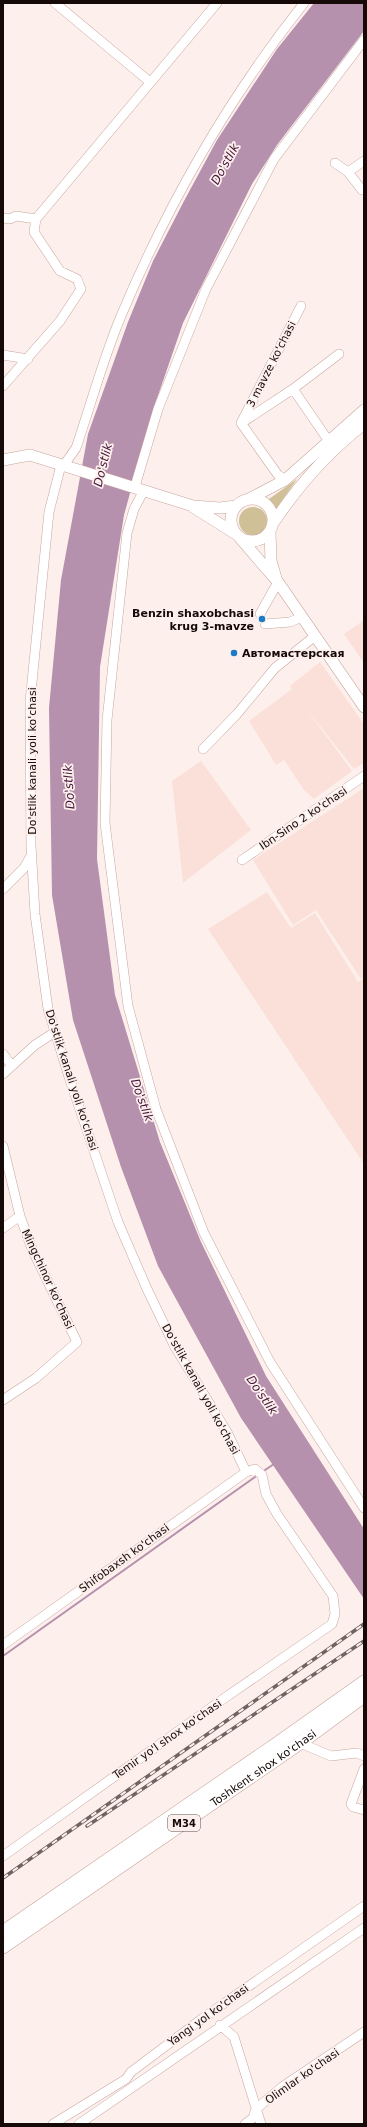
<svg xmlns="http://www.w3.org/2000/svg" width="367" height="2127" font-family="'DejaVu Sans',sans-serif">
	<rect width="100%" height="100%" fill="#fdefec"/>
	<path fill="#fbe0da" d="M364,620v43l-20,-29z
		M320,662l44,62v39l-10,6 -49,-62 47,64 -38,28 -10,-9 -20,-30 -8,5 -27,-44 43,-32 -2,-3z
		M201,761l50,69 -68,53 -11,-102z
		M364,788v189l-3,2 -45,-69 -23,15 -40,-65z
		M267,892l24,36 24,-15 43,69 6,-4v186l-156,-235z"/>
	<path fill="#d0c098" d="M297,479l-21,30 -7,-10z
		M239 521a14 14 0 1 1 28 0a14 14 0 1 1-28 0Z"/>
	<path fill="#b691ad" d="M314,3h50v28l-87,114 -25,39 -69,139 -30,87 -29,105 -24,152 -3,192 18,136 45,147 41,100 65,134 98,153v70l-123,-181 -83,-152 -37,-99 -48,-147 -21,-125 -3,-187 12,-128 27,-146 40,-112 25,-61 31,-60 33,-61 60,-91z"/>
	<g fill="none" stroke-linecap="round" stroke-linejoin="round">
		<path stroke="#b691ad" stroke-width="2" d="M265,1470l9,-6
			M3,1656l252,-179"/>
		<defs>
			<path id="minor" d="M55,3l95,79
				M335,163l13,9 16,-11
				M348,172l14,18
				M3,218l7,1 6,-3 20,3
				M3,355l25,4
				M3,386l57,-65 21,-32 -4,-10 -17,-8 -26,-39 2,-13 181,-216
				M293,389l46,-35
				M243,422l50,-33 35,51
				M241,423l60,-117
				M241,423l37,52 7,5
				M61,465l-12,47 -19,190 1,143 4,69 13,95 21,68 49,145 29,67 28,58 52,85 19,40
				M64,465l12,-17c15,-44 27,-89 45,-132 47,-112 107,-217 183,-313
				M136,483l22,-74 48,-120 68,-130 90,-119
				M143,492l-9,17 -7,24 -20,187 -2,103 23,183 28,103 48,124 66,129 94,146
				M260,614l18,-32
				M265,624l25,-2 12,-5
				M203,749l34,-35 38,-46 40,-32
				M242,860l122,-84
				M3,889l21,-21 8,-14
				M3,1054l9,12
				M3,1074l32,-29 20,-13
				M3,1146l17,70 12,33 45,93 -41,36 -33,22
				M3,1228l17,-12
				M3,1645l243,-173 9,-3 7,6 4,19 11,20 56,82 2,18 -3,10 -106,73 -223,159
				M300,1743l31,13 26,-3 7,3
				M364,1769l-13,35 2,3 11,3
				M220,2025l14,12 27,87
				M53,2124l73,-45 5,-7 72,-54 161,-112
				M79,2124l285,-196
				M245,2124l8,-6 3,-9 26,-22 82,-55"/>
			<path id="major" d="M3,460l27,-5 163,51 27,2 16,-2
				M231 520a21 21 0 1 1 42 0a21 21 0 1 1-42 0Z
				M249,499l36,-19 79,-70
				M193,507l43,27
				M274,522c24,-36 55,-71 90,-98
				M270,532l1,29 5,17
				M240,538l38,44 86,125"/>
			<g id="highway">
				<path d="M3,1932l272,-187 89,-63"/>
				<path id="s1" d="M3,1947l297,-204 64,-47"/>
			</g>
		</defs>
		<use href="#minor" stroke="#c8a69f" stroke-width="10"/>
		<use href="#major" stroke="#c8a69f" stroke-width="12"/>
		<use href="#highway" stroke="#c8a69f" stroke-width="14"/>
		<use href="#minor" stroke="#fff" stroke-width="9"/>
		<use href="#major" stroke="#fff" stroke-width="11"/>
		<use href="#highway" stroke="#fff" stroke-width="13"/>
		<defs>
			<path id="rail" d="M87,1826l277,-185
				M3,1878l361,-254"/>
		</defs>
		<use href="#rail" stroke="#706461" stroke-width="3.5"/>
		<use href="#rail" stroke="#fdefec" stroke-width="2" stroke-dasharray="6" stroke-linecap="butt"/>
	</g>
	<g fill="#1b7bc7" stroke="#fdefec" stroke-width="1.5">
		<circle cx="262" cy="619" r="4"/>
		<circle cx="234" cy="653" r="4"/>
	</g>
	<g text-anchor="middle" stroke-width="3.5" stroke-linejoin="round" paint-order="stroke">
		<rect fill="#fdefec" stroke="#5b4f4c" stroke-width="1" x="168" y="1815" width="32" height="16" rx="3"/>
		<g font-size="10" font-weight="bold" fill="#150a08">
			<text x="184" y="1827">M34</text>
		</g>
		<g font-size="11" fill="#150a08" stroke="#fdefec">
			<text transform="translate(271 364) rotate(-63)" y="4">3 mavze ko'chasi</text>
			<text transform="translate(32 761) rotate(-90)" y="4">Do'stlik kanali yoli ko'chasi</text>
			<text transform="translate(303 818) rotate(-34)" y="4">Ibn-Sino 2 ko'chasi</text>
			<text transform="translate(72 1080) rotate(72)" y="4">Do'stlik kanali yoli ko'chasi</text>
			<text transform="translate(48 1279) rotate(65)" y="4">Mingchinor ko'chasi</text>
			<text transform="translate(201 1389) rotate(61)" y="4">Do'stlik kanali yoli ko'chasi</text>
			<text transform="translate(124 1558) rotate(-36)" y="4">Shifobaxsh ko'chasi</text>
			<text transform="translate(167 1739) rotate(-35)" y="4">Temir yo'l shox ko'chasi</text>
			<text dy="4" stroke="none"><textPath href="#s1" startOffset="316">Toshkent shox ko'chasi</textPath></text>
			<text transform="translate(208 2015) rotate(-36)" y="4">Yangi yol ko'chasi</text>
			<text transform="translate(302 2076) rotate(-35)" y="4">Olimlar ko'chasi</text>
		</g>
		<g font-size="11" font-weight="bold" fill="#150a08" stroke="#fdefec" text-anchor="end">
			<text x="254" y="617">Benzin shaxobchasi<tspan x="254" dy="13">krug 3-mavze</tspan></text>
			<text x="242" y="657" text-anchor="start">Автомастерская</text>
		</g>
		<g font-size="12" font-style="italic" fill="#44163c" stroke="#fdefec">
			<text transform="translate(225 164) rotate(-61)" y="4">Do'stlik</text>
			<text transform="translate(103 465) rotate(-76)" y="4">Do'stlik</text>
			<text transform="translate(69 787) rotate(-94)" y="4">Do'stlik</text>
			<text transform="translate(142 1100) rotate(70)" y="4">Do'stlik</text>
			<text transform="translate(262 1395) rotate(55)" y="4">Do'stlik</text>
		</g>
	</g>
	<rect width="367" height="2127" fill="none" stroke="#150a08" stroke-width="8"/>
</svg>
